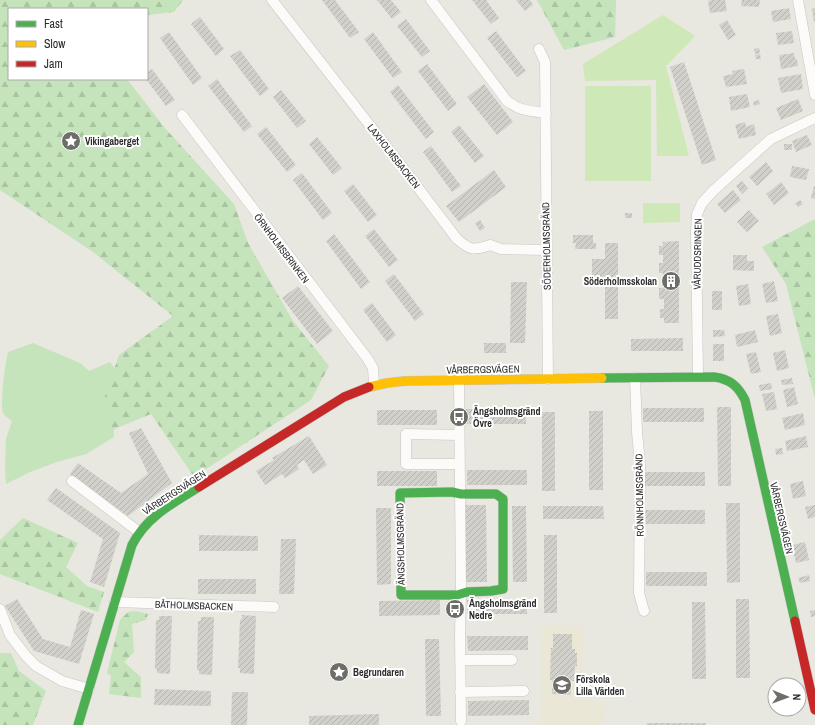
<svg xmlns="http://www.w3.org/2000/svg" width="815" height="725" font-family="'Archivo Narrow',sans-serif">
	<defs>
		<pattern id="forest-firs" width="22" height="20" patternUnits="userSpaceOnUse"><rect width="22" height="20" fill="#c5e4bb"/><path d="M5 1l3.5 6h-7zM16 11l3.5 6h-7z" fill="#a9c4a1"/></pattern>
		<pattern id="building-hatch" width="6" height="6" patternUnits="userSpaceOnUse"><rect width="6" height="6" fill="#d1d0cb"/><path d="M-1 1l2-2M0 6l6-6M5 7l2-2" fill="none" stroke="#b4b3ae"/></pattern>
	</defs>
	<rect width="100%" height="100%" fill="#e8e7e0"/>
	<path fill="#ebe7d6" d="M542,626l41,1v45l3,25 20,10 -3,13 -4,5h-59z"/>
	<path fill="#c5e4bb" d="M33,343l47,20 9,8 21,-9 11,15 -8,43 1,17 -28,17 -29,8 -27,10 -24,12 -1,-17 1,-28 6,-18c-3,-2 -7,-5 -9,-8 -3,-13 2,-47 5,-61z"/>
	<path fill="url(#forest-firs)" d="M0,0h183l-9,12 -27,3v-6h-138v70h118l37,48 70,77 14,39 45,78 36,45 -18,34 -117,77 -43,-63 -39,16 -7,-34 14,-41 54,-39 -80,-64 -93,-62z
		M537,0h79l-1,37 -51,13z
		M815,219v180l-29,-115 -24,-37z
		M23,518l55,25 -12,24 21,19 17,6 -6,20 -98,-38v-34z
		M136,611l12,3 -2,6 -14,4 2,28 -10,10 17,15v21l-32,-4 2,-18 -4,-3 13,-53 8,-8z
		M0,653h11l8,18 27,20 -13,34h-33z"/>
	<path fill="#cfe8b8" d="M663,15l32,21 -29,30 23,90h-32l-1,-76 -71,1 -2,-17z
		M585,86h66v95h-66z
		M643,203h37v19l-37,1z"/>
	<path fill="url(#building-hatch)" d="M322,0h13l24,32 -9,6z
		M377,0h14l10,12 -9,7z
		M472,0h14l13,18 -8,6z
		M516,0h14l3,5 -8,6z
		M712,0h13l2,11 -17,2 -2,-12z
		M742,0h18l-1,7 -18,-1z
		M789,8l2,11 -18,3 -2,-11z
		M815,8v14h-1l-2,-13z
		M200,17l24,32 -8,7 -25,-32z
		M406,19l24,32 -8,6 -25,-31z
		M727,20l9,15 -8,5 -9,-15z
		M496,31l30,40 -9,6 -30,-39z
		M792,31l2,12 -16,2 -2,-12z
		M169,32l33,46 -9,7 -33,-47z
		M373,32l29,40 -9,6 -29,-39z
		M759,48l1,5 -5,1 -1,-5z
		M240,50l29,39 -9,7 -30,-40z
		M794,53l1,6h2l1,7 -17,3 -2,-14z
		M760,54l1,5h-5l-1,-4z
		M684,62l32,98 -14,5 -32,-98z
		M427,64l30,40 -9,7 -30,-40z
		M152,69l23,31 -9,6 -20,-27h1v-7z
		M744,69l3,15 -21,3 -3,-11 10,-2 -1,-3z
		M801,74l2,15 -22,4 -3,-15z
		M217,79l35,47 -8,6 -36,-46z
		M484,84l29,38 -16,13 -30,-38z
		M398,85l36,47 -8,7 -36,-47z
		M281,90l25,31 -9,7 -24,-31z
		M747,94l3,13 -19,4 -2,-14z
		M798,99l5,12 -22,9 -5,-12z
		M759,100l1,4 -6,2 -1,-4z
		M745,122l1,5 8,-3 2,11 -17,4 -4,-14z
		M459,125l25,31 -9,7 -24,-31z
		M266,127l30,38 -9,7 -30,-38z
		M807,135l5,10 -16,7 -4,-11z
		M317,137l25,31 -9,7 -24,-31z
		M784,144h8v6h-8z
		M431,146l30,40 -9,6 -29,-40z
		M766,162l7,9 -16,15 -8,-9z
		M792,166l17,3 -3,11 -16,-3z
		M494,170l12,17 -47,35 -13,-16z
		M302,173l30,40 -9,7 -30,-40z
		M742,181l6,7 -6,6 -6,-8z
		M781,182l8,11 -15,12 -8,-11z
		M353,184l24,31 -9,7 -24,-31z
		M814,186h1v13l-4,-1z
		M733,190l8,10 -16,13 -8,-9z
		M800,200l3,4 -5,3 -3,-4z
		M749,210l10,11 -12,11 -10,-10z
		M625,213h7v5h-7z
		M480,220l5,8 -5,3 -5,-8z
		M374,229l24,31 -9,7 -24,-31z
		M334,234l36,48 -9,7 -35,-48z
		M573,235h20v8h3v6h-21l1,-6h-3z
		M679,241v82h-15v-5h-4v-9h4v-10h-5v-11h4v-15h-4v-10h4v-8h-4v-9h4v-4z
		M605,243h13v76h-13v-39h-13v-21h13z
		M733,255h14v6h7v10l-21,-1z
		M394,274l30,40 -9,7 -30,-40z
		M774,281l4,20 -12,2 -4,-19z
		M511,282h16l-2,61h-15z
		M748,284l3,20 -12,2 -3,-20z
		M298,286l35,45 -16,13 -35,-46z
		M712,291h10v19h-10z
		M372,303l24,32 -9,7 -24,-32z
		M778,314l4,19 -12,3 -4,-20z
		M713,330h11l1,6 -12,1z
		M755,330l3,12 -21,5 -2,-12z
		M683,338v13h-52v-12z
		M484,343h22v10h-22z
		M713,344h11v17h-11z
		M785,350l4,18 -12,3 -4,-18z
		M756,352l5,20 -10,2 -5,-20z
		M792,378l1,6 -11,1 -1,-5z
		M771,383l1,6 -12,2 -1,-6z
		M794,387l4,17 -11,3 -4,-17z
		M774,392l3,17 -11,2 -4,-17z
		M717,407h14v79h-13z
		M526,408v16h-60v-15z
		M643,408h61v14h-61z
		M377,410h60v15h-60z
		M589,411h14v79h-14z
		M542,412h13v79h-13z
		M803,413l2,12 -20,5 -3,-12z
		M141,428l31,55 -44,33 -58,-42 8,-11 43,30 27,-19 -19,-41z
		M309,436l18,29 -14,9 -9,-14 -7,5 2,4 -14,9 -3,-4 -17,11 -9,-14 18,-11 -2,-2z
		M806,436l2,11 -21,4 -2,-10z
		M782,448l1,6 -7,1 -1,-6z
		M467,470h60v15h-60z
		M377,471h60v15h-60z
		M644,472h61v14h-61z
		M803,481l3,15 -13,3 -3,-15z
		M56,488l64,45 -16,54 -14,-5 13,-43 -56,-39z
		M726,503h14v79l-13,1z
		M465,505h21l1,77h-21z
		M815,505v12l-7,2 -3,-12z
		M512,506h14l1,76h-14z
		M543,506h60l1,13h-61z
		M376,508h15v76l-14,1z
		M644,510h61v14h-61z
		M199,535l59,1v15h-59z
		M544,535h13v78h-13z
		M281,539h15l-2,55h-15z
		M805,542l4,18 -13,3 -4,-18z
		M646,572h61v14h-61z
		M809,575l1,6 -10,2 -2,-5z
		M198,579h58v15h-58z
		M17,599l26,40 27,8 11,-37 13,4 -15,50 -45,-13 -29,-45z
		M527,599v15h-60v-14z
		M736,599h13l1,79h-14z
		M440,600v15l-61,1v-15z
		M692,602h13l1,77h-14z
		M815,610v6l-4,1 -1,-6z
		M242,615l14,1 -2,58 -14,-1v-5h-2l2,-49 2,1z
		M159,616h13l-2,58 -13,-1v-4h-2l1,-49h3z
		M201,617h13l-2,58 -13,-1v-4h-2l1,-49h3z
		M553,634h19v15h3v4h2v13h-2l-1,15h-3v14l-19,-1v-14h-2l1,-32h2z
		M467,636h61v14l-60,1z
		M425,639h14l2,77h-15z
		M155,689l56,2v15l-57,-1z
		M232,692h16l-1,33h-16z
		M529,700v15l-61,1v-15z
		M379,714v11h-70v-9z
		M647,723h59v2h-59z"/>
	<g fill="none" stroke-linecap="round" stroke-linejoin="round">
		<defs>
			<path id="street" d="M272,0l128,164 57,75c13,11 16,12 33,6l11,4 45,1
				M431,0l76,101c13,10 23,10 39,12
				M798,0l17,95
				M539,49l6,13 3,317
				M182,115l185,243 6,10 1,16
				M698,376l-2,-144 1,-18 5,-11 12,-13 57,-51 44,-21
				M635,378l2,54 3,33 -1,128 5,18
				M459,380l2,212 -1,43 1,86
				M459,435l-53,-1v30h54
				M72,481l67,51
				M115,602l159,5
				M0,609l10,26 16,21 10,10 26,15 27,8
				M460,660h52
				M460,692l64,-1"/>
			<path id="fast" d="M602,378l112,-1c16,2 24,9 31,23l50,221
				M452,492l9,2h35l7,5v90l-12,2 -24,1 -10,3h-56l-1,-102z
				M78,725l54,-180c14,-28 41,-42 67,-58"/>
			<path id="slow" d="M369,387l18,-4 18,-2 197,-3"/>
			<path id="jam" d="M199,487l145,-90 25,-10
				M795,621l20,89"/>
		</defs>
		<use href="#street" stroke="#c6c6c5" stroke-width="11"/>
		<use href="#fast" stroke="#c6c6c5" stroke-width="10"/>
		<use href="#slow" stroke="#c6c6c5" stroke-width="10"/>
		<use href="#jam" stroke="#c6c6c5" stroke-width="10"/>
		<use href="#street" stroke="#fcfbfa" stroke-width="10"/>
		<use href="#fast" stroke="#4caf50" stroke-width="9"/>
		<use href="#slow" stroke="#ffc107" stroke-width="9"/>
		<use href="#jam" stroke="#c62828" stroke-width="9"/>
	</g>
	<defs>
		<symbol id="sight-disc" viewBox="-11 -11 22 22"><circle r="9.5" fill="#6d6d6a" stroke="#fff"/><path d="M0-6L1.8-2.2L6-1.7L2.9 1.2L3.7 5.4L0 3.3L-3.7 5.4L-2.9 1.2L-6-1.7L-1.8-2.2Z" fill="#fff"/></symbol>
		<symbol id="building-disc" viewBox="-11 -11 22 22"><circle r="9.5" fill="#6d6d6a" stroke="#fff"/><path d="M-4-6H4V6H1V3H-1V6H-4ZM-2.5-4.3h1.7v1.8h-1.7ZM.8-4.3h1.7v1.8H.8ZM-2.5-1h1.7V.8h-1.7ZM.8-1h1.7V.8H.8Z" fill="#fff"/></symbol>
		<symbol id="bus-disc" viewBox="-11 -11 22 22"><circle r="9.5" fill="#6d6d6a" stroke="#fff"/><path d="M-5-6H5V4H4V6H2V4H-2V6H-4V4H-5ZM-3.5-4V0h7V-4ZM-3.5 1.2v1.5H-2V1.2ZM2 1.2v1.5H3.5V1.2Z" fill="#fff"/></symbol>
		<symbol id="school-disc" viewBox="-11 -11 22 22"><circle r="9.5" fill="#6d6d6a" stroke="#fff"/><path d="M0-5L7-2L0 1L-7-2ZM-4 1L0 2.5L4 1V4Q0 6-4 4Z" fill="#fff"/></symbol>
	</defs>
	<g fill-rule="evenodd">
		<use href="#sight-disc" x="60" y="130" width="22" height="22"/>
		<use href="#building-disc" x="660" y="270" width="22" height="22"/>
		<use href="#bus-disc" x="448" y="406" width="22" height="22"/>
		<use href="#bus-disc" x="444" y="598" width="22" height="22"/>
		<use href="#sight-disc" x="328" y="661" width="22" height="22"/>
		<use href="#school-disc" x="551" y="674" width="22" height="22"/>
	</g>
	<g text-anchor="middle" stroke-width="4" stroke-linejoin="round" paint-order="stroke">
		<g font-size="10" font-weight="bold" fill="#2b2b2b" stroke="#fff" text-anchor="start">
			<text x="85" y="145">Vikingaberget</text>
			<text x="657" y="285" text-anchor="end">Söderholmsskolan</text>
			<text x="473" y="415">Ängsholmsgränd<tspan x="473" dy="12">Övre</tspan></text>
			<text x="469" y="607">Ängsholmsgränd<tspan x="469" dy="12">Nedre</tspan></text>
			<text x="353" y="676">Begrundaren</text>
			<text x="576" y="683">Förskola<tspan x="576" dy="12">Lilla Världen</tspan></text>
		</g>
		<g font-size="10" fill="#2b2b2b" stroke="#fff">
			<text transform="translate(394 156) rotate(52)" y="4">LAXHOLMSBACKEN</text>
			<text transform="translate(546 246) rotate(-91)" y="4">SÖDERHOLMSGRÄND</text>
			<text transform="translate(282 248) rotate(53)" y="4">ÖRNHOLMSBRINKEN</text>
			<text transform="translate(697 254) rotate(-89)" y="4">VÅRUDDSRINGEN</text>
			<text transform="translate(483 369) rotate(-1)" y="4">VÅRBERGSVÄGEN</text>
			<text transform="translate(174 492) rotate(-33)" y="4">VÅRBERGSVÄGEN</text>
			<text transform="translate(639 495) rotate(-91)" y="4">RÖNNHOLMSGRÄND</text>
			<text transform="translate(782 518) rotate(77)" y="4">VÅRBERGSVÄGEN</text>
			<text transform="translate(400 544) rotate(-91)" y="4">ÄNGSHOLMSGRÄND</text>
			<text transform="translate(194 605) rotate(2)" y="4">BÅTHOLMSBACKEN</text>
		</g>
	</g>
	<rect x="8" y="8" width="140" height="72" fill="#ffffff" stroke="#aaaaaa"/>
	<rect x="16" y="21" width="20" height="6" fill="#4caf50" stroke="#aaaaaa"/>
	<text x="44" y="28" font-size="12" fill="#2b2b2b">Fast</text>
	<rect x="16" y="41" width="20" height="6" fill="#ffc107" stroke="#aaaaaa"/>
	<text x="44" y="48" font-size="12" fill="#2b2b2b">Slow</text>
	<rect x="16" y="61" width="20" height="6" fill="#c62828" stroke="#aaaaaa"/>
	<text x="44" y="68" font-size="12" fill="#2b2b2b">Jam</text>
	<g transform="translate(787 697) rotate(91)"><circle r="19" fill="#ffffff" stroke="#aaaaaa"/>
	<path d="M0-3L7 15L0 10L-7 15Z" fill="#6d6d6a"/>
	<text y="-6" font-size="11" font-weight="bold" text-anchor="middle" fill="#2b2b2b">N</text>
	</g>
</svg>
